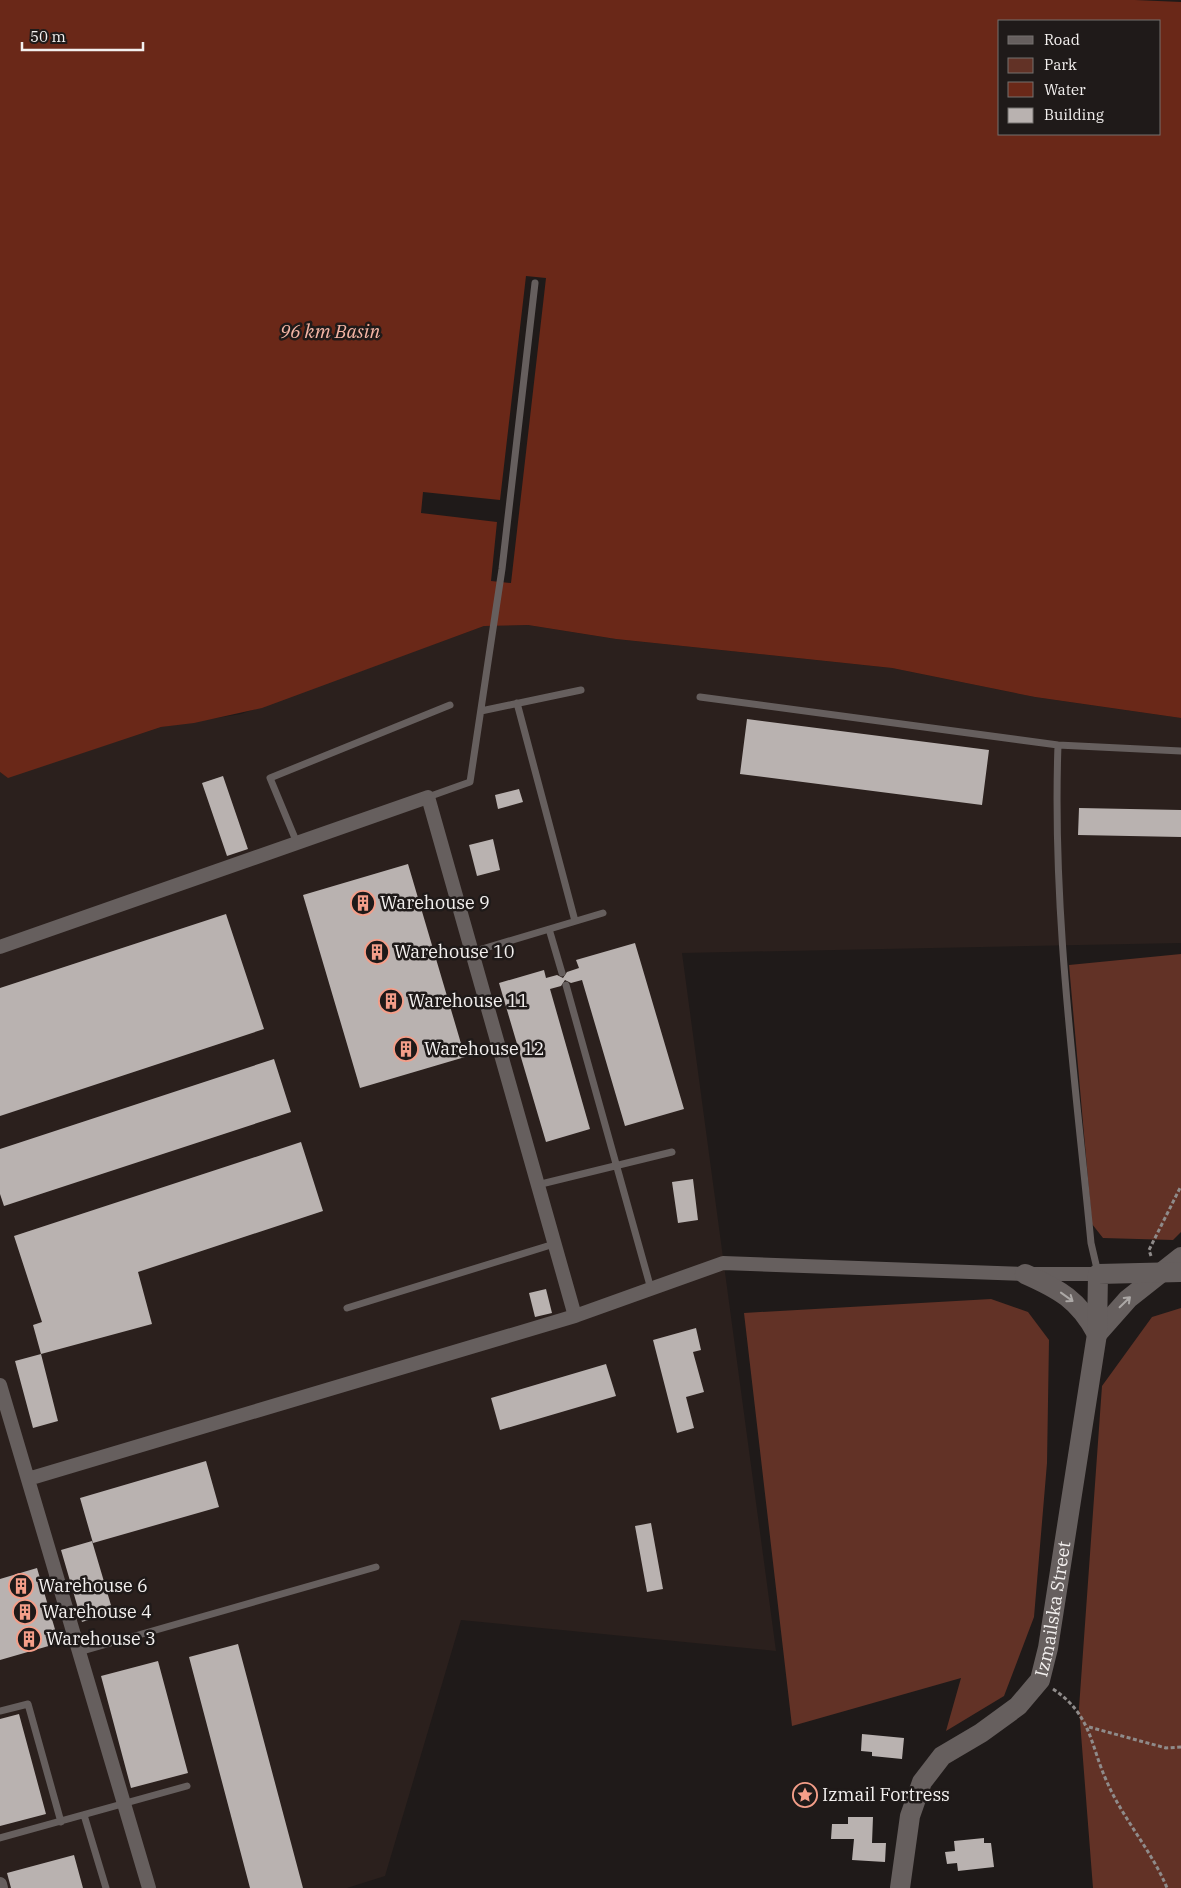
<svg xmlns="http://www.w3.org/2000/svg" width="1181" height="1888" font-family="'IBM Plex Serif',serif">
	<rect width="100%" height="100%" fill="#1f1a19"/>
	<path fill="#2b201d" d="M528,625l88,14 276,29 143,29 146,21v225l-499,10 94,698 -315,-31 -76,256 -38,12h-347v-1116l8,5 153,-50 80,-13 243,-88z"/>
	<path fill="#623226" d="M1181,954v278l-8,8 -70,-2 -11,-14 -23,-259z
		M991,1299l37,13 21,28 -2,123 -13,154 -30,79 -58,35 15,-53 -169,48 -48,-413z
		M1181,1308v580h-88l-14,-180 23,-322 50,-69z"/>
	<path fill="#6a2818" fill-rule="evenodd" d="M0,0h1135l46,2v716l-146,-21 -143,-29 -276,-29 -88,-14 -44,1 -222,82 -68,15 -33,4 -153,51 -8,-6zM1000,21h160v113h-160z"/>
	<path fill="#1f1a19" d="M526,276l20,2 -35,305 -20,-2 6,-59 -76,-9 2,-21 77,8z"/>
	<path fill="#b9b2b0" d="M747,719l242,31 -7,55 -242,-31z
		M223,776l25,73 -21,7 -25,-73z
		M519,789l4,13 -25,7 -3,-14z
		M1079,808l102,2v27l-103,-2z
		M493,839l7,31 -23,6 -8,-31z
		M408,864l57,193 -105,31 -57,-193z
		M226,914l38,115 -264,87v-128z
		M635,943l49,166 -59,17 -43,-146 -11,3 -6,-3 -4,6 -11,3 40,140 -44,13 -47,-159 45,-13 2,8 11,-3 6,3 4,-6 12,-4 -3,-8z
		M274,1059l17,53 -287,94 -4,-12v-45z
		M301,1142l22,69 -185,61 14,52 -111,30 -8,-29 9,-3 -28,-86z
		M693,1179l5,41 -20,3 -6,-41z
		M546,1289l6,24 -17,4 -6,-24z
		M696,1328l5,22 -8,2 11,40 -18,5 8,31 -17,5 -24,-93z
		M41,1354l17,67 -25,7 -18,-67z
		M606,1364l10,32 -116,34 -9,-32z
		M206,1461l13,46 -126,36 -13,-45z
		M651,1523l12,66 -16,3 -12,-66z
		M92,1541l21,71 -31,10 -21,-72z
		M37,1568l22,75 -59,17v-81z
		M238,1644l65,244h-53l-61,-231z
		M158,1661l30,112 -57,15 -30,-112z
		M19,1714l27,100 -46,12v-107z
		M862,1734l42,4 -2,21 -30,-3v-4l-11,-1z
		M848,1817h25l-1,26h14l-1,19 -33,-2 2,-21h-23l1,-15h16z
		M984,1838v5h7l3,24 -36,4 -1,-8 -10,1 -2,-12 10,-1 -1,-10z
		M74,1855l9,33h-72l-4,-15z"/>
	<g fill="none" stroke-linecap="round" stroke-linejoin="round">
		<path stroke="#8f8b8a" stroke-width="3" stroke-dasharray="4 2.5" stroke-linecap="butt" d="M1151,1256l-2,-6 32,-64
			M1053,1689c39,26 37,56 54,93 16,37 45,69 60,106
			M1089,1727l77,21 15,-1"/>
		<path stroke="#665f5e" stroke-width="7" d="M700,697l358,48 123,6
			M517,703l58,218
			M481,711l100,-21
			M1058,745c-6,166 17,332 33,498l7,30
			M428,797l42,-15 32,-213 33,-286
			M297,843l-27,-65 180,-73
			M549,929l13,44
			M472,952l131,-39
			M566,985l85,304
			M537,1185l135,-33
			M347,1308l207,-64
			M79,1652l297,-85
			M0,1711l28,-7 33,118
			M84,1815l22,73
			M0,1838l187,-52"/>
		<path stroke="#665f5e" stroke-width="14" d="M0,947l428,-150 147,519
			M0,1385l149,503
			M28,1479l547,-163 148,-53 302,11h73
			M0,1884l1,4"/>
		<g stroke="#665f5e" stroke-width="20">
			<path d="M1025,1274c34,15 54,26 72,60"/>
			<path d="M1097,1334l31,-35 53,-42"/>
			<path id="s1" d="M900,1888l10,-72 12,-34 20,-26 39,-23 37,-27 22,-26 8,-32 49,-314 1,-60 83,-2"/>
		</g>
	</g>
	<defs><path id="oneway-shaft" d="M-6 0H5M1.5-3L5.5 0L1.5 3" fill="none" stroke-width="1.6" stroke-linecap="round" stroke-linejoin="round" transform="scale(1.25)"/></defs>
	<g stroke="#aca8a6">
		<use href="#oneway-shaft" transform="translate(1067 1297) rotate(36)"/>
		<use href="#oneway-shaft" transform="translate(1125 1302) rotate(-44)"/>
	</g>
	<defs>
		<symbol id="building-ring" viewBox="-11 -11 22 22"><circle r="9.5" fill="#1f1a19" stroke="#f49e89" stroke-width="1.5"/><path d="M-4-6H4V6H1V3H-1V6H-4ZM-2.5-4.3h1.7v1.8h-1.7ZM.8-4.3h1.7v1.8H.8ZM-2.5-1h1.7V.8h-1.7ZM.8-1h1.7V.8H.8Z" fill="#f49e89"/></symbol>
		<symbol id="sight-ring" viewBox="-11 -11 22 22"><circle r="9.5" fill="#1f1a19" stroke="#f49e89" stroke-width="1.5"/><path d="M0-6L1.8-2.2L6-1.7L2.9 1.2L3.7 5.4L0 3.3L-3.7 5.4L-2.9 1.2L-6-1.7L-1.8-2.2Z" fill="#f49e89"/></symbol>
	</defs>
	<g fill-rule="evenodd">
		<use href="#building-ring" x="349" y="889" width="28" height="28"/>
		<use href="#building-ring" x="363" y="938" width="28" height="28"/>
		<use href="#building-ring" x="377" y="987" width="28" height="28"/>
		<use href="#building-ring" x="392" y="1035" width="28" height="28"/>
		<use href="#building-ring" x="7" y="1572" width="28" height="28"/>
		<use href="#building-ring" x="11" y="1598" width="28" height="28"/>
		<use href="#building-ring" x="15" y="1625" width="28" height="28"/>
		<use href="#sight-ring" x="791" y="1781" width="28" height="28"/>
	</g>
	<g text-anchor="middle" stroke-width="5" stroke-linejoin="round" paint-order="stroke">
		<g font-size="18" fill="#f3f0ef" stroke="#1f1a19" text-anchor="start">
			<text x="380" y="909">Warehouse 9</text>
			<text x="394" y="958">Warehouse 10</text>
			<text x="408" y="1007">Warehouse 11</text>
			<text x="424" y="1055">Warehouse 12</text>
			<text x="38" y="1592">Warehouse 6</text>
			<text x="42" y="1618">Warehouse 4</text>
			<text x="46" y="1645">Warehouse 3</text>
			<text x="822" y="1801">Izmail Fortress</text>
		</g>
		<g font-size="18" fill="#f3f0ef" stroke="#1f1a19">
			<text dy="6" stroke="none"><textPath href="#s1" startOffset="339">Izmailska Street</textPath></text>
		</g>
		<g font-size="19" font-style="italic" fill="#f5b6a6" stroke="#1f1a19">
			<text x="330" y="338">96 km Basin</text>
		</g>
	</g>
	<rect x="998" y="20" width="162" height="115" fill="#1f1a19" stroke="#74706f"/>
	<rect x="1008" y="36" width="25" height="8" fill="#665f5e" stroke="#74706f"/>
	<text x="1044" y="45" font-size="15" fill="#f3f0ef">Road</text>
	<rect x="1008" y="58" width="25" height="15" fill="#623226" stroke="#74706f"/>
	<text x="1044" y="70" font-size="15" fill="#f3f0ef">Park</text>
	<rect x="1008" y="82" width="25" height="15" fill="#6a2818" stroke="#74706f"/>
	<text x="1044" y="95" font-size="15" fill="#f3f0ef">Water</text>
	<rect x="1008" y="108" width="25" height="15" fill="#b9b2b0" stroke="#74706f"/>
	<text x="1044" y="120" font-size="15" fill="#f3f0ef">Building</text>
	<path d="M22 42v8h121v-8" fill="none" stroke="#f3f0ef" stroke-width="2.5"/>
	<text x="30" y="42" font-size="15" fill="#f3f0ef" stroke="#1f1a19" stroke-width="4" paint-order="stroke">50 m</text>
</svg>
